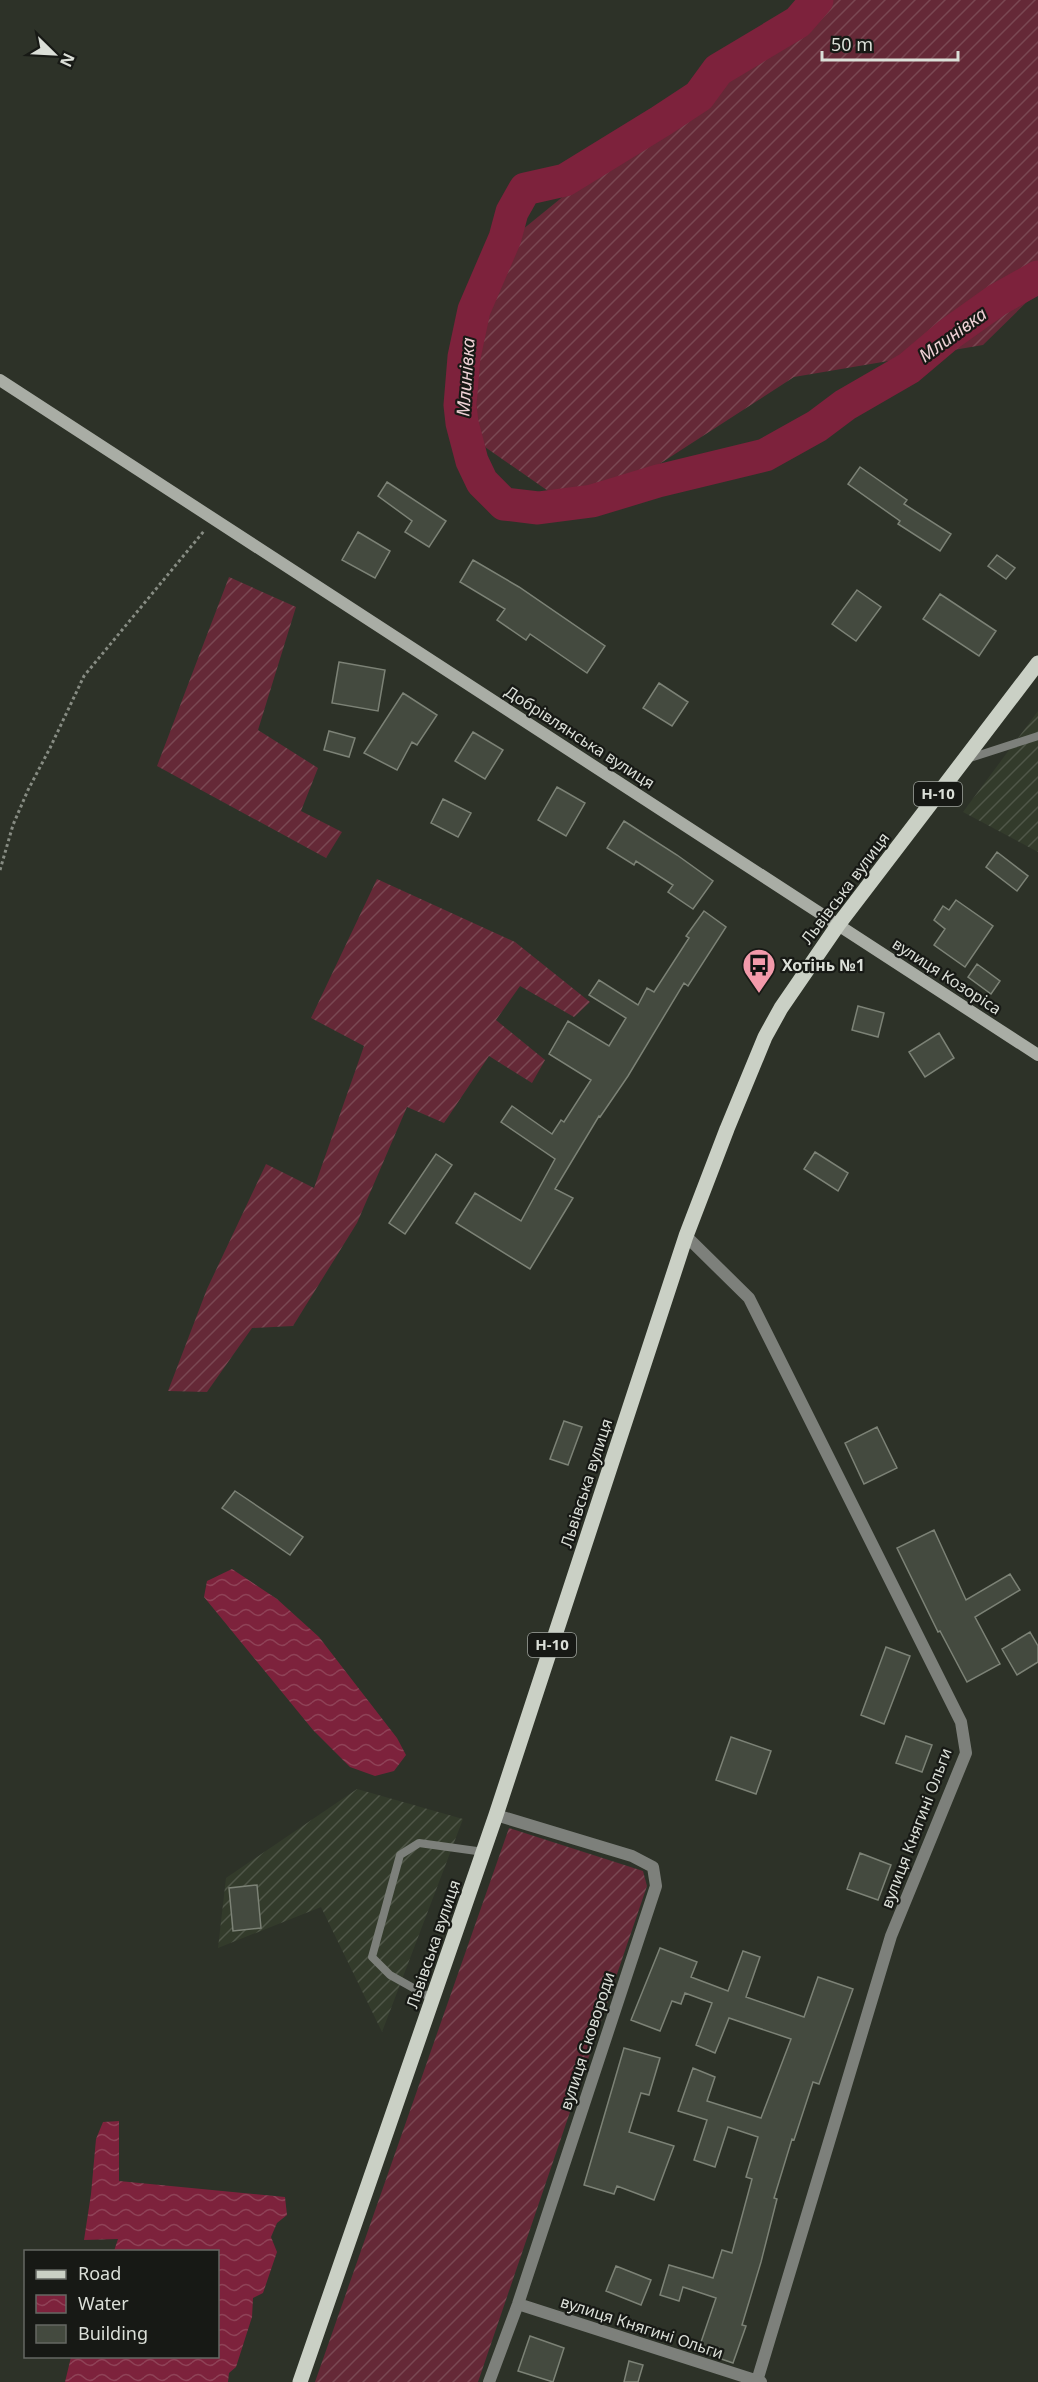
<svg xmlns="http://www.w3.org/2000/svg" width="1038" height="2382" font-family="'Noto Sans',sans-serif">
	<defs>
		<pattern id="industrial-furrows" width="10" height="10" patternUnits="userSpaceOnUse" patternTransform="scale(1.5)"><rect width="10" height="10" fill="#333b2b"/><path d="M-1 1l2-2M0 10L10 0M9 11l2-2" fill="none" stroke="#505749"/></pattern>
		<pattern id="garden-furrows" width="10" height="10" patternUnits="userSpaceOnUse" patternTransform="scale(1.5)"><rect width="10" height="10" fill="#652937"/><path d="M-1 1l2-2M0 10L10 0M9 11l2-2" fill="none" stroke="#7a4853"/></pattern>
		<pattern id="water-waves" width="16" height="10" patternUnits="userSpaceOnUse" patternTransform="scale(1.5)"><rect width="16" height="10" fill="#7d223c"/><path d="M0 5q4-4 8 0t8 0" fill="none" stroke="#8f4257"/></pattern>
	</defs>
	<rect width="100%" height="100%" fill="#2d3228"/>
	<path fill="url(#industrial-furrows)" d="M1038,711v141l-75,-40z
		M357,1789l106,30 -81,213 -61,-125 -103,41 8,-70z"/>
	<path fill="url(#garden-furrows)" d="M823,0h215v291l-55,54 -189,32 -164,106 -79,10 -76,-53 4,-113 38,-93 59,-48 151,-111z
		M229,577l67,30 -38,123 60,38 -17,43 41,21 -16,26 -169,-92z
		M377,879l138,63 75,60 -16,15 -54,-31 -24,34 49,40 -13,23 -43,-27 -45,67 -37,-16 -50,116 -64,103 -41,2 -45,64 -39,-1 39,-102 59,-125 48,24 50,-142 -53,-28z
		M509,1828l134,43 4,15 -169,496h-163z"/>
	<path fill="url(#water-waves)" d="M232,1569l45,30 42,38 78,101 9,17 -12,16 -19,5 -25,-9 -37,-37 -109,-133 3,-16z
		M119,2121v60l166,16 2,18 -10,8 -6,14 6,15 -14,41 -10,5 -1,19 -16,50 -7,6 -1,9h-163l6,-25 147,-1v-104l-104,-1 4,-12 -34,1 7,-46 5,-55 7,-17z"/>
	<g fill="none" stroke-linecap="round" stroke-linejoin="round">
		<path stroke="#7d223c" stroke-width="33" d="M817,0l-19,22 -80,48 -19,26 -38,25 -96,59 -40,9 -13,23 -7,26 -31,72 -10,47 -4,48 2,18 10,38 10,21 22,22 34,4 54,-7 66,-20 107,-26 52,-29 28,-21 64,-37 39,-33 49,-35 41,-23"/>
	</g>
	<path fill="#444a3f" stroke="#7c8276" stroke-width="1.5" d="M860,467l47,33 -3,4 47,30 -11,17 -42,-27 2,-3 -52,-37z
		M387,482l59,39 -17,26 -24,-15 7,-11 -34,-25z
		M358,532l32,19 -15,27 -33,-18z
		M997,555l18,13 -9,11 -18,-13z
		M473,560l46,27 86,59 -18,27 -57,-39 -4,6 -29,-20 8,-11 -45,-27z
		M857,590l24,17 -25,34 -24,-17z
		M940,594l56,37 -17,25 -56,-37z
		M339,662l46,8 -7,41 -46,-8z
		M659,683l29,19 -16,24 -29,-18z
		M403,693l34,22 -20,30 -5,-3 -15,28 -33,-17z
		M329,731l26,7 -6,19 -25,-7z
		M473,732l30,18 -18,29 -30,-18z
		M557,787l28,16 -19,33 -28,-16z
		M443,799l28,14 -13,24 -27,-14z
		M624,821l53,34 36,26 -20,28 -25,-17 5,-7 -37,-24 -2,4 -27,-17z
		M997,852l31,24 -11,15 -31,-24z
		M956,900l37,26 -28,41 -31,-22 11,-16 -11,-9 9,-14 6,4z
		M704,911l22,16 -38,59 -4,-3 -56,93 -28,41 -1,-1 -44,73 18,9 -43,71 -74,-46 19,-30 46,28 34,-62 -54,-37 11,-16 40,28 9,-14 3,2 27,-42 -42,-26 19,-33 41,25 17,-28 -37,-23 10,-15 39,25 9,-17 7,4 35,-54 -3,-2z
		M977,964l23,17 -9,13 -23,-17z
		M858,1006l26,7 -6,24 -26,-7z
		M939,1033l15,25 -29,19 -16,-25z
		M815,1152l33,21 -10,18 -34,-22z
		M436,1154l16,11 -47,69 -16,-11z
		M564,1421l18,6 -14,38 -18,-6z
		M877,1427l20,41 -33,16 -19,-41z
		M235,1491l68,46 -13,18 -68,-47z
		M934,1530l32,70 44,-26 10,16 -45,27 25,47 -33,18 -27,-51 -2,1 -41,-84z
		M1030,1632l8,14v16l-21,13 -15,-26z
		M886,1647l24,9 -26,68 -23,-9z
		M906,1736l26,9 -10,27 -26,-9z
		M731,1737l40,14 -15,43 -40,-14z
		M860,1853l31,12 -13,35 -31,-11z
		M257,1885l4,43 -28,3 -4,-43z
		M660,1948l37,14 -6,15 37,14 15,-40 17,6 -14,40 58,20 14,-40 35,12 -34,95 -6,-2 -19,58 -2,-1 -18,59 3,1 -16,63 -19,63 4,1 -13,37 -35,-12 18,-53 -33,-11 -4,14 -19,-6 9,-30 44,13 9,-28 10,3 20,-74 -6,-2 12,-40 -30,-10 -13,40 -21,-7 13,-40 -29,-9 15,-43 22,9 -8,24 54,17 30,-79 -62,-21 -14,35 -19,-8 16,-42 -27,-10 -4,11 -9,-3 -12,30 -29,-11z
		M624,2048l36,10 -11,37 -8,-2 -12,39 45,14 -20,54 -37,-14 -3,8 -30,-9z
		M616,2266l35,14 -10,25 -35,-14z
		M530,2336l34,12 -11,34 -35,-11z
		M629,2361l14,4 -5,17h-14z"/>
	<g fill="none" stroke-linecap="round" stroke-linejoin="round">
		<path stroke="#878c83" stroke-width="3" stroke-dasharray="3 3" stroke-linecap="butt" d="M0,870l13,-45 15,-35 22,-42 34,-72 120,-145"/>
		<path stroke="#7d807b" stroke-width="8" d="M967,759l71,-23
			M433,1999l-43,-24 -18,-18 28,-102 19,-12 65,9"/>
		<path stroke="#7d807b" stroke-width="12" d="M686,1236l63,62 212,424 5,31 -75,183 -134,445
			M518,2304l243,78
			M489,2382l29,-78 138,-418 -3,-19 -21,-11 -136,-41"/>
		<path stroke="#a9ada5" stroke-width="12" d="M0,380l1038,675"/>
		<path stroke="#cad0c5" stroke-width="15" d="M300,2382l196,-567 190,-579 41,-107 38,-92 16,-29 57,-83 200,-262"/>
	</g>
	<defs>
		<symbol id="bus-pin" viewBox="-11 -11 22 30"><path d="M0 17L-7.5 6A9.5 9.5 0 1 1 7.5 6Z" fill="#f39aab" stroke="#171915"/><path d="M-5-6H5V4H4V6H2V4H-2V6H-4V4H-5ZM-3.5-4V0h7V-4ZM-3.5 1.2v1.5H-2V1.2ZM2 1.2v1.5H3.5V1.2Z" fill="#111"/></symbol>
	</defs>
	<g fill-rule="evenodd">
		<use href="#bus-pin" x="740" y="946" width="38" height="52"/>
	</g>
	<g text-anchor="middle" stroke-width="4.5" stroke-linejoin="round" paint-order="stroke">
		<g fill="#171915" stroke="#a0a49e" stroke-width="1.5">
			<rect x="914" y="782" width="48" height="24" rx="4.5"/>
			<rect x="528" y="1633" width="48" height="24" rx="4.5"/>
		</g>
		<g font-size="15" font-weight="bold" fill="#dbdfd8">
			<text x="938" y="799">Н-10</text>
			<text x="552" y="1650">Н-10</text>
		</g>
		<g font-size="16" fill="#dbdfd8" stroke="#171915">
			<text transform="translate(580 737) rotate(33)" y="6">Добрівлянська вулиця</text>
			<text transform="translate(845 888) rotate(-53)" y="6">Львівська вулиця</text>
			<text transform="translate(947 976) rotate(33)" y="6">вулиця Козоріса</text>
			<text transform="translate(586 1483) rotate(-72)" y="6">Львівська вулиця</text>
			<text transform="translate(916 1828) rotate(-69)" y="6">вулиця Княгині Ольги</text>
			<text transform="translate(433 1944) rotate(-71)" y="6">Львівська вулиця</text>
			<text transform="translate(587 2041) rotate(-72)" y="6">вулиця Сковороди</text>
			<text transform="translate(642 2327) rotate(18)" y="6">вулиця Княгині Ольги</text>
		</g>
		<g font-size="16" font-weight="bold" fill="#dbdfd8" stroke="#171915" text-anchor="start">
			<text x="782" y="971">Хотінь №1</text>
		</g>
		<g font-size="18" font-style="italic" fill="#eed2d6" stroke="#171915">
			<text transform="translate(953 335) rotate(-36)" y="6">Млинівка</text>
			<text transform="translate(466 377) rotate(-86)" y="6">Млинівка</text>
		</g>
	</g>
	<rect x="24" y="2250" width="195" height="108" fill="#171915" stroke="#656863" stroke-width="1.5"/>
	<rect x="36" y="2270" width="30" height="9" fill="#cad0c5" stroke="#656863" stroke-width="1.5"/>
	<text x="78" y="2280" font-size="18" fill="#dbdfd8">Road</text>
	<rect x="36" y="2295" width="30" height="18" fill="url(#water-waves)" stroke="#656863" stroke-width="1.5"/>
	<text x="78" y="2310" font-size="18" fill="#dbdfd8">Water</text>
	<rect x="36" y="2325" width="30" height="18" fill="#444a3f" stroke="#656863" stroke-width="1.5"/>
	<text x="78" y="2340" font-size="18" fill="#dbdfd8">Building</text>
	<g transform="translate(54 54) rotate(114)" stroke="#171915" stroke-width="4.5" paint-order="stroke">
	<path d="M0-4.5L10 22L0 15L-10 22Z" fill="#dbdfd8"/>
	<text y="-9" font-size="16" font-weight="bold" text-anchor="middle" fill="#dbdfd8">N</text>
	</g>
	<path d="M822 51v9h136v-9" fill="none" stroke="#dbdfd8" stroke-width="3"/>
	<text x="831" y="51" font-size="18" fill="#dbdfd8" stroke="#171915" stroke-width="4.5" paint-order="stroke">50 m</text>
</svg>
